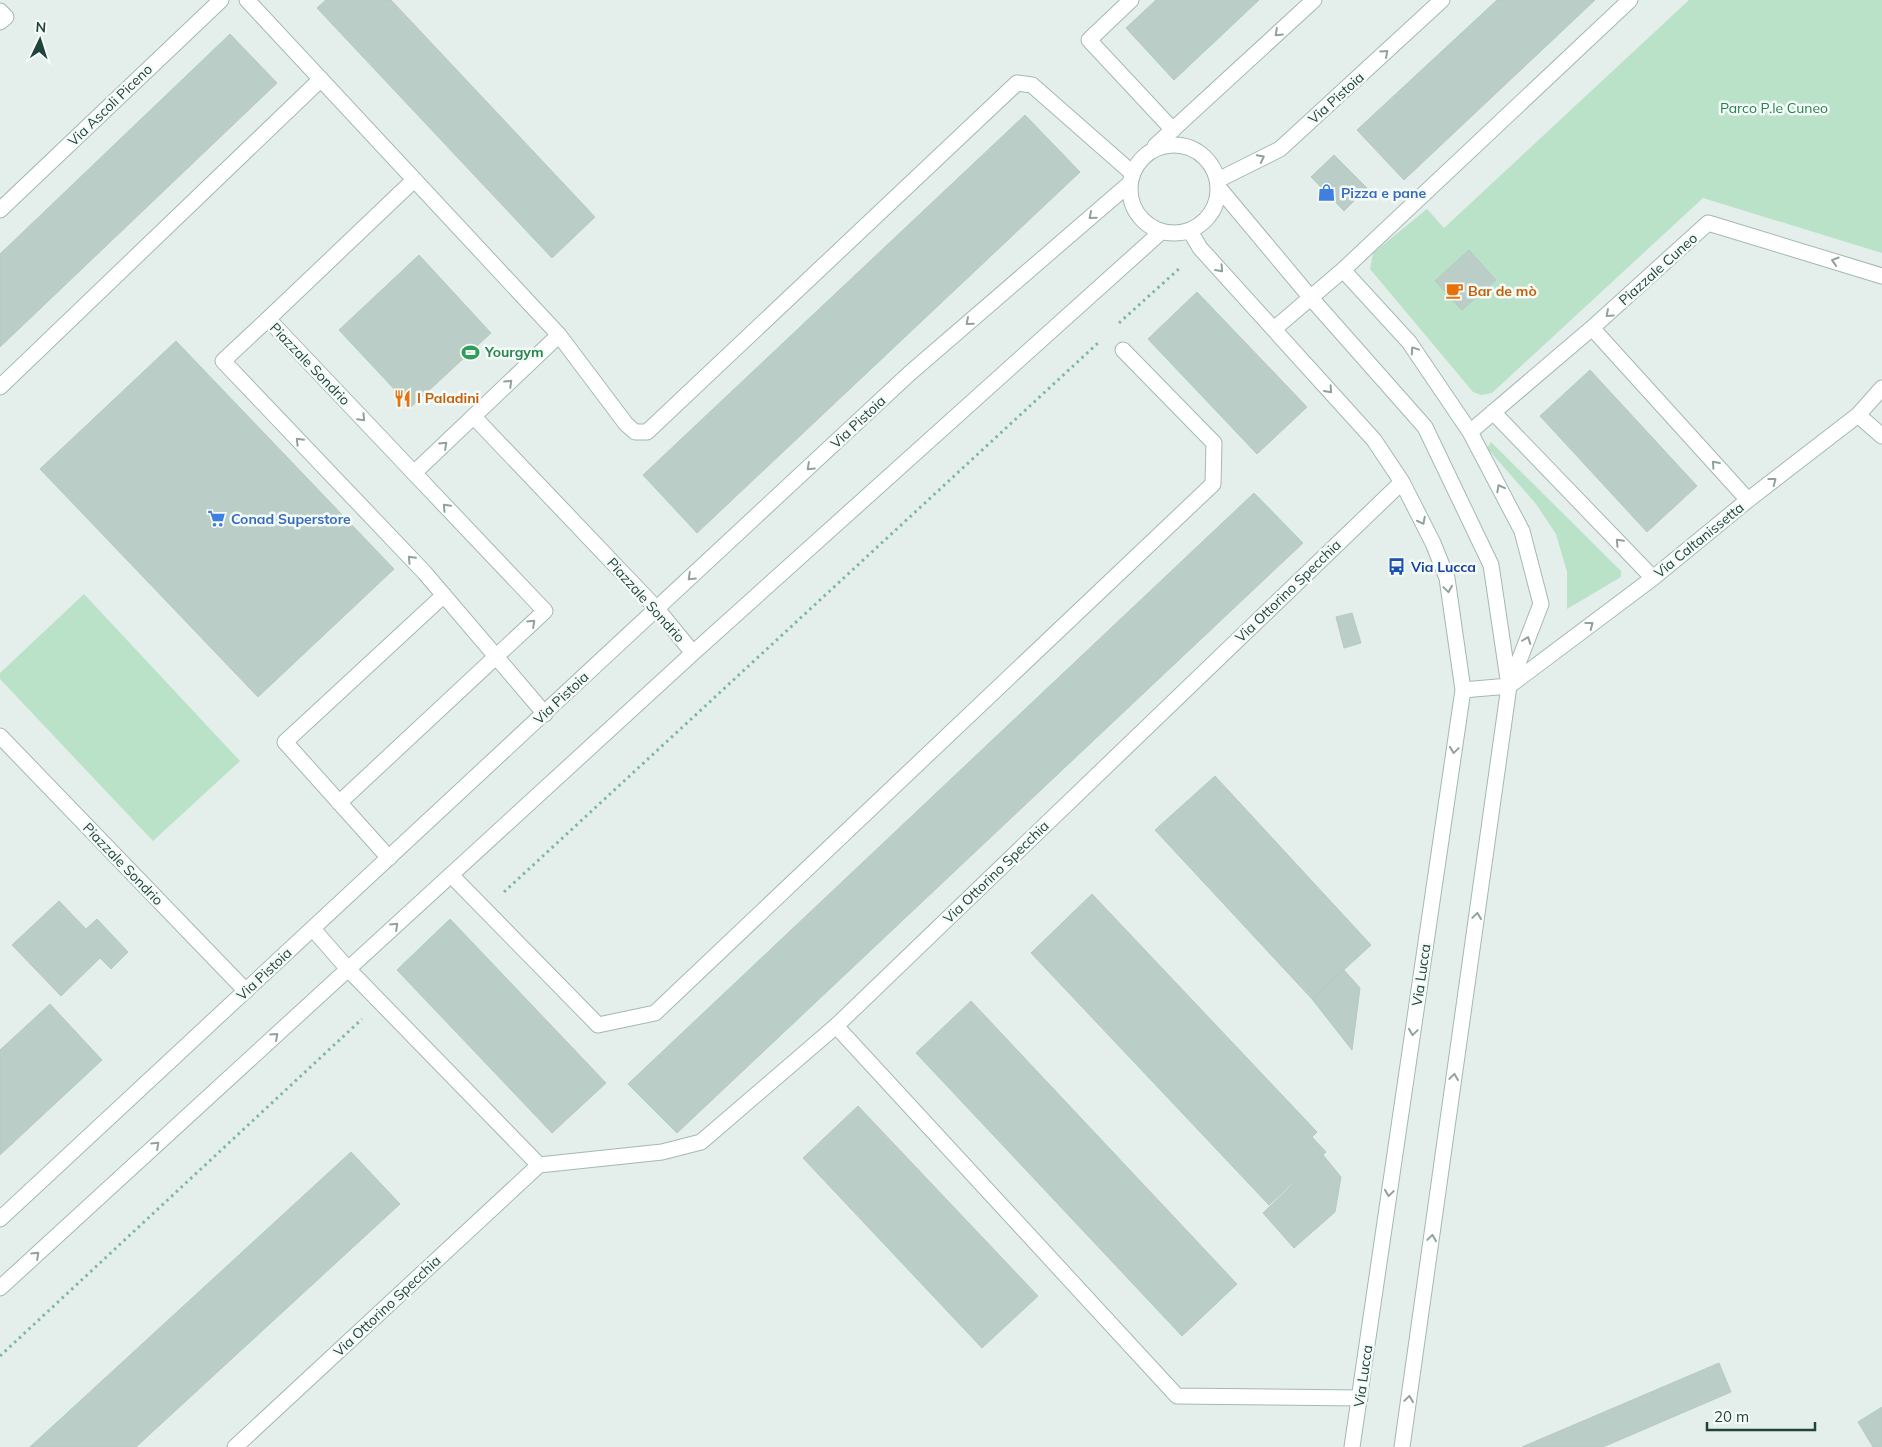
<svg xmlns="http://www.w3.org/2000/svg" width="1882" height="1447" font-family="Mulish,sans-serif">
	<rect width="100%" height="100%" fill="#e4efeb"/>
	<path fill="#bae2c8" d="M1689,0h193v253l-179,-55 -211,195 -11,2 -8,-3 -103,-123 3,-16 54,-44 17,19z
		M1491,442l130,129v6l-54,32v-37l-11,-38 -20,-30 -49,-56z
		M84,594l156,167 -87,80 -153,-162v-6z"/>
	<path fill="#bbcdc7" stroke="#b5cac3" d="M326,0h65l204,217 -43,41 -235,-250z
		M1156,0h103l-85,80 -48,-52z
		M1497,0h98l-191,180 -47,-50z
		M230,34l47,49 -277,264v-93z
		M1025,115l55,57 -383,361 -54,-58z
		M1334,155l33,33 -23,23 -33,-34z
		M1469,250l27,30 -34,30 -27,-29z
		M419,255l72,78 -80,74 -72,-77z
		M1197,292l110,115 -50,47 -109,-115z
		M176,341l218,228 -136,128 -218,-228z
		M1590,370l107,116 -50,46 -107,-116z
		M1254,493l49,50 -626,590 -49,-49z
		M1352,613l9,30 -17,5 -8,-31z
		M1215,776l156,169 -59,54 -157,-169z
		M1092,894l225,238 -5,5 14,15 -57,53 -238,-252z
		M59,901l27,28 11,-10 31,33 -17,17 -11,-11 -39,38 -49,-51z
		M450,919l156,164 -54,50 -155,-163z
		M1344,970l16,18 -8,62 -40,-51z
		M971,1001l266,283 -55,52 -266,-283z
		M50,1004l52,56 -102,95v-105z
		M858,1106l180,190 -56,52 -179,-190z
		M351,1152l49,52 -264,243h-106z
		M1323,1155l18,22 -6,35 -41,36 -31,-35z
		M1719,1363l12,29 -128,55h-81z
		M1882,1407v40h-9l-15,-25z"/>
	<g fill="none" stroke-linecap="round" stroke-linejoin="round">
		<defs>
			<path id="service" d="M1131,0l-42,40 84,90
				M268,319l-45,42 201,211 121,142
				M559,335l67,89 9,8h12l370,-349 15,2 99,87
				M339,803l206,-192 -131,-138
				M389,858l-104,-116 159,-147
				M451,875l147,150 57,-12 558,-529 1,-41 -91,-93
				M836,1026l341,370 183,2"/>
			<path id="minor" d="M247,0l312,335 -145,138 -146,-154 146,-139
				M0,11l6,6 -6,5
				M1130 189a44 44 0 1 1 88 0a44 44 0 1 1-88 0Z
				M1155,146l159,-146
				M1218,180l62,-31 162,-149
				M1219,188l92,110 114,129 66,138 18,121 -107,761
				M0,210l221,-210
				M1190,231l10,17 174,192 28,42 31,61 14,35 16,112 -111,757
				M1343,270l66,72 61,90 52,99 19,73 -31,80
				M1592,328l156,172
				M1274,329l69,-59 287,-270
				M0,387l321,-308
				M1493,412l160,166
				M1858,415l24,21
				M474,417l183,192 36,44
				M1470,432l122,-104 116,-105 174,53
				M1509,686l144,-108 95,-78 110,-85 24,-27
				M1463,690l46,-4
				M0,736l246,255
				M539,1165l123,-13 39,-10 135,-116 566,-544
				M0,1219l910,-846 219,-189
				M0,1288l693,-635 468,-421
				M235,1447l304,-282 -191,-196 -35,-40"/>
		</defs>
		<use href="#service" stroke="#a5b8b3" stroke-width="17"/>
		<use href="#minor" stroke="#a5b8b3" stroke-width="17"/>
		<path stroke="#80b6a9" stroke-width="3" stroke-dasharray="2.5 4" stroke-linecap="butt" d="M1119,323l62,-56
			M504,892l594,-549
			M0,1356l362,-337"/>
		<use href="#service" stroke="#fff" stroke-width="15"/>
		<use href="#minor" stroke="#fff" stroke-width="15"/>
	</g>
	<defs><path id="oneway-chevron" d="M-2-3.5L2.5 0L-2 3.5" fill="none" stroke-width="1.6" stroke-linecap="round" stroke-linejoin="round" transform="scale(1.25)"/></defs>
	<g stroke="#90a19e">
		<use href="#oneway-chevron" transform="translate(1278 33) rotate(137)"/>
		<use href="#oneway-chevron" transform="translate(1385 53) rotate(-42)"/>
		<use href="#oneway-chevron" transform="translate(1261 158) rotate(-27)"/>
		<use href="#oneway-chevron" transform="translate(1092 216) rotate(139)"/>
		<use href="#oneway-chevron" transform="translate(1835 261) rotate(-163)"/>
		<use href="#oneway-chevron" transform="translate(1220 269) rotate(48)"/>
		<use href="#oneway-chevron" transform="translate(1609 314) rotate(138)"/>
		<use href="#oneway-chevron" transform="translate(969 322) rotate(139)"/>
		<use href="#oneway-chevron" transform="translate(1414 350) rotate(-124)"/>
		<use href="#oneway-chevron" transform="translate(509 383) rotate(-44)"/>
		<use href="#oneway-chevron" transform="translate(1329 390) rotate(48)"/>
		<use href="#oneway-chevron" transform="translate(362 418) rotate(46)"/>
		<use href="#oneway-chevron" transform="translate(299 441) rotate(-134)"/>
		<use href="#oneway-chevron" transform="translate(444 445) rotate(-43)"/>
		<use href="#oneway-chevron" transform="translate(1715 464) rotate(-132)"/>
		<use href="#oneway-chevron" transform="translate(810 467) rotate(137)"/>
		<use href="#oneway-chevron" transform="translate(1773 481) rotate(-38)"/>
		<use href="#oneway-chevron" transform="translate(1500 488) rotate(-118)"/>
		<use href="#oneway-chevron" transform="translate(446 507) rotate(-133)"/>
		<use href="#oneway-chevron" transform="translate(1422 521) rotate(63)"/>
		<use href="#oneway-chevron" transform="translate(1619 542) rotate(-133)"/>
		<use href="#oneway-chevron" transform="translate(411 559) rotate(-134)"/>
		<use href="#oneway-chevron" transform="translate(691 577) rotate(137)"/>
		<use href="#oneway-chevron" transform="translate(1448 589) rotate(82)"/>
		<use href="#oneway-chevron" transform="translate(532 623) rotate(-43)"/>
		<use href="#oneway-chevron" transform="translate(1590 625) rotate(-37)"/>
		<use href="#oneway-chevron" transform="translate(1527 640) rotate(-69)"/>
		<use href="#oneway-chevron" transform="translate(1454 750) rotate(98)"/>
		<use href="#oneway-chevron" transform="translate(1477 916) rotate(-82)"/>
		<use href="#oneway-chevron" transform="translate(395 926) rotate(-43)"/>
		<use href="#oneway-chevron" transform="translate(1413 1032) rotate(98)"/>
		<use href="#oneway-chevron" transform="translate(275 1036) rotate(-42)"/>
		<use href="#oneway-chevron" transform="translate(1454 1077) rotate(-82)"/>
		<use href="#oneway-chevron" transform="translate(156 1145) rotate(-43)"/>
		<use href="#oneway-chevron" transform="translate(1389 1193) rotate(98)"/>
		<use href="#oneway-chevron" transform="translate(1432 1238) rotate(-82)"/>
		<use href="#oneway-chevron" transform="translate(36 1255) rotate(-43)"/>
		<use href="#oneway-chevron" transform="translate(1409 1399) rotate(-82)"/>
	</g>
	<defs>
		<symbol id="shop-bare" viewBox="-9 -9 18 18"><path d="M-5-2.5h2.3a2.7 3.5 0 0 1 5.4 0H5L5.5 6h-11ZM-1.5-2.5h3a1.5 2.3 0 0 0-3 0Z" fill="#3f7fe0" stroke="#f5fbf8" stroke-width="2.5" paint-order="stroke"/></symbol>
		<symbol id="cafe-bare" viewBox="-9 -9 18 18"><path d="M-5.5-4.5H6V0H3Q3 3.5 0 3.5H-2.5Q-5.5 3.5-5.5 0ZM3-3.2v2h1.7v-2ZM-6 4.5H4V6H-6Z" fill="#e8710a" stroke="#f5fbf8" stroke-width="2.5" paint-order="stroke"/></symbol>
		<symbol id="stadium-bare" viewBox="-9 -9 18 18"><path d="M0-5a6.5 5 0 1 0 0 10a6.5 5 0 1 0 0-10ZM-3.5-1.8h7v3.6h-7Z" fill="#2e9e5b" stroke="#f5fbf8" stroke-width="2.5" paint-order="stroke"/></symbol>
		<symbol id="restaurant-bare" viewBox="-9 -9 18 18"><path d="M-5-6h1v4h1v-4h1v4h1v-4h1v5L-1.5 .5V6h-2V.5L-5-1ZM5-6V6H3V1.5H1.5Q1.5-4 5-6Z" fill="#e8710a" stroke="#f5fbf8" stroke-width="2.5" paint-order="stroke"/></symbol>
		<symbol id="supermarket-bare" viewBox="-9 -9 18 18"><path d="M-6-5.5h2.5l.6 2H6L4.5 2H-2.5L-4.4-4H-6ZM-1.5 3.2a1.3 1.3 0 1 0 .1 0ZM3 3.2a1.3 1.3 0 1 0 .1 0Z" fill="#3f7fe0" stroke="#f5fbf8" stroke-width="2.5" paint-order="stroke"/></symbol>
		<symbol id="bus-bare" viewBox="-9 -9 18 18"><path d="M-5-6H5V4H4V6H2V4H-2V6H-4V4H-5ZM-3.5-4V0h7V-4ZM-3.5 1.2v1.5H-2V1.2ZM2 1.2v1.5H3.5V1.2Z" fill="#1a4fb4" stroke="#f5fbf8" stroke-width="2.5" paint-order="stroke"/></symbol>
	</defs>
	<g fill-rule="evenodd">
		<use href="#shop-bare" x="1314" y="180" width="25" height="25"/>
		<use href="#cafe-bare" x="1442" y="278" width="25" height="25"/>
		<use href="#stadium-bare" x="458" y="340" width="25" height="25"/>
		<use href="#restaurant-bare" x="390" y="386" width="25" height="25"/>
		<use href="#supermarket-bare" x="204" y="506" width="25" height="25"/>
		<use href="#bus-bare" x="1384" y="554" width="25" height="25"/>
	</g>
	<g text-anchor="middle" stroke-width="5" stroke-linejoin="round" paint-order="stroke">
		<g font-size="14" fill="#20433c" stroke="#f5fbf8">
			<text transform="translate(1336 98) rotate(-42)" y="5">Via Pistoia</text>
			<text transform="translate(110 105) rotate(-44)" y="5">Via Ascoli Piceno</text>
			<text transform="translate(1658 269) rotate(-42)" y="5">Piazzale Cuneo</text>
			<text transform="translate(310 364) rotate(46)" y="5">Piazzale Sondrio</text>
			<text transform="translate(858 422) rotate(-43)" y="5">Via Pistoia</text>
			<text transform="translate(1699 540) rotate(-39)" y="5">Via Caltanissetta</text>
			<text transform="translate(1288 591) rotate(-44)" y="5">Via Ottorino Specchia</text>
			<text transform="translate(646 600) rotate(48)" y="5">Piazzale Sondrio</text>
			<text transform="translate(561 698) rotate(-43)" y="5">Via Pistoia</text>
			<text transform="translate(123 864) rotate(46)" y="5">Piazzale Sondrio</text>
			<text transform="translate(996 872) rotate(-44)" y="5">Via Ottorino Specchia</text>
			<text transform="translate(264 974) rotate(-43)" y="5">Via Pistoia</text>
			<text transform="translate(1421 975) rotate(-82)" y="5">Via Lucca</text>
			<text transform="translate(387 1306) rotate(-43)" y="5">Via Ottorino Specchia</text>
			<text transform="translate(1363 1376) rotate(-82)" y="5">Via Lucca</text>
		</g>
		<g font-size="14" fill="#25804e" stroke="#f5fbf8">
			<text x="1774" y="113">Parco P.le Cuneo</text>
		</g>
		<g font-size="14" font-weight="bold" fill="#366cbe" stroke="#f5fbf8" text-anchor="start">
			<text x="1341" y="198">Pizza e pane</text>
			<text x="231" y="524">Conad Superstore</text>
		</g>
		<g font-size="14" font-weight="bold" fill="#c56008" stroke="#f5fbf8" text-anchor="start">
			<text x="1468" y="296">Bar de mò</text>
			<text x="417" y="403">I Paladini</text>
		</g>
		<g font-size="14" font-weight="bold" fill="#27864d" stroke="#f5fbf8" text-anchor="start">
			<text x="485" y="357">Yourgym</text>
		</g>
		<g font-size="14" font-weight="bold" fill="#164399" stroke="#f5fbf8" text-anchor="start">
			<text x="1411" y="572">Via Lucca</text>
		</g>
	</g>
	<g transform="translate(40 40) rotate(4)" stroke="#f5fbf8" stroke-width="4" paint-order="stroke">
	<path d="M0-4L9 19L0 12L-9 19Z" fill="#20433c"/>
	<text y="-8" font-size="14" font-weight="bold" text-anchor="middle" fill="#20433c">N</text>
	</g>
	<path d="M1707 1422v8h108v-8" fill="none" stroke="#20433c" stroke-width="2.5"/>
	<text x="1714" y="1422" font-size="15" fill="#20433c" stroke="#f5fbf8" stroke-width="4" paint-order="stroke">20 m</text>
</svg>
